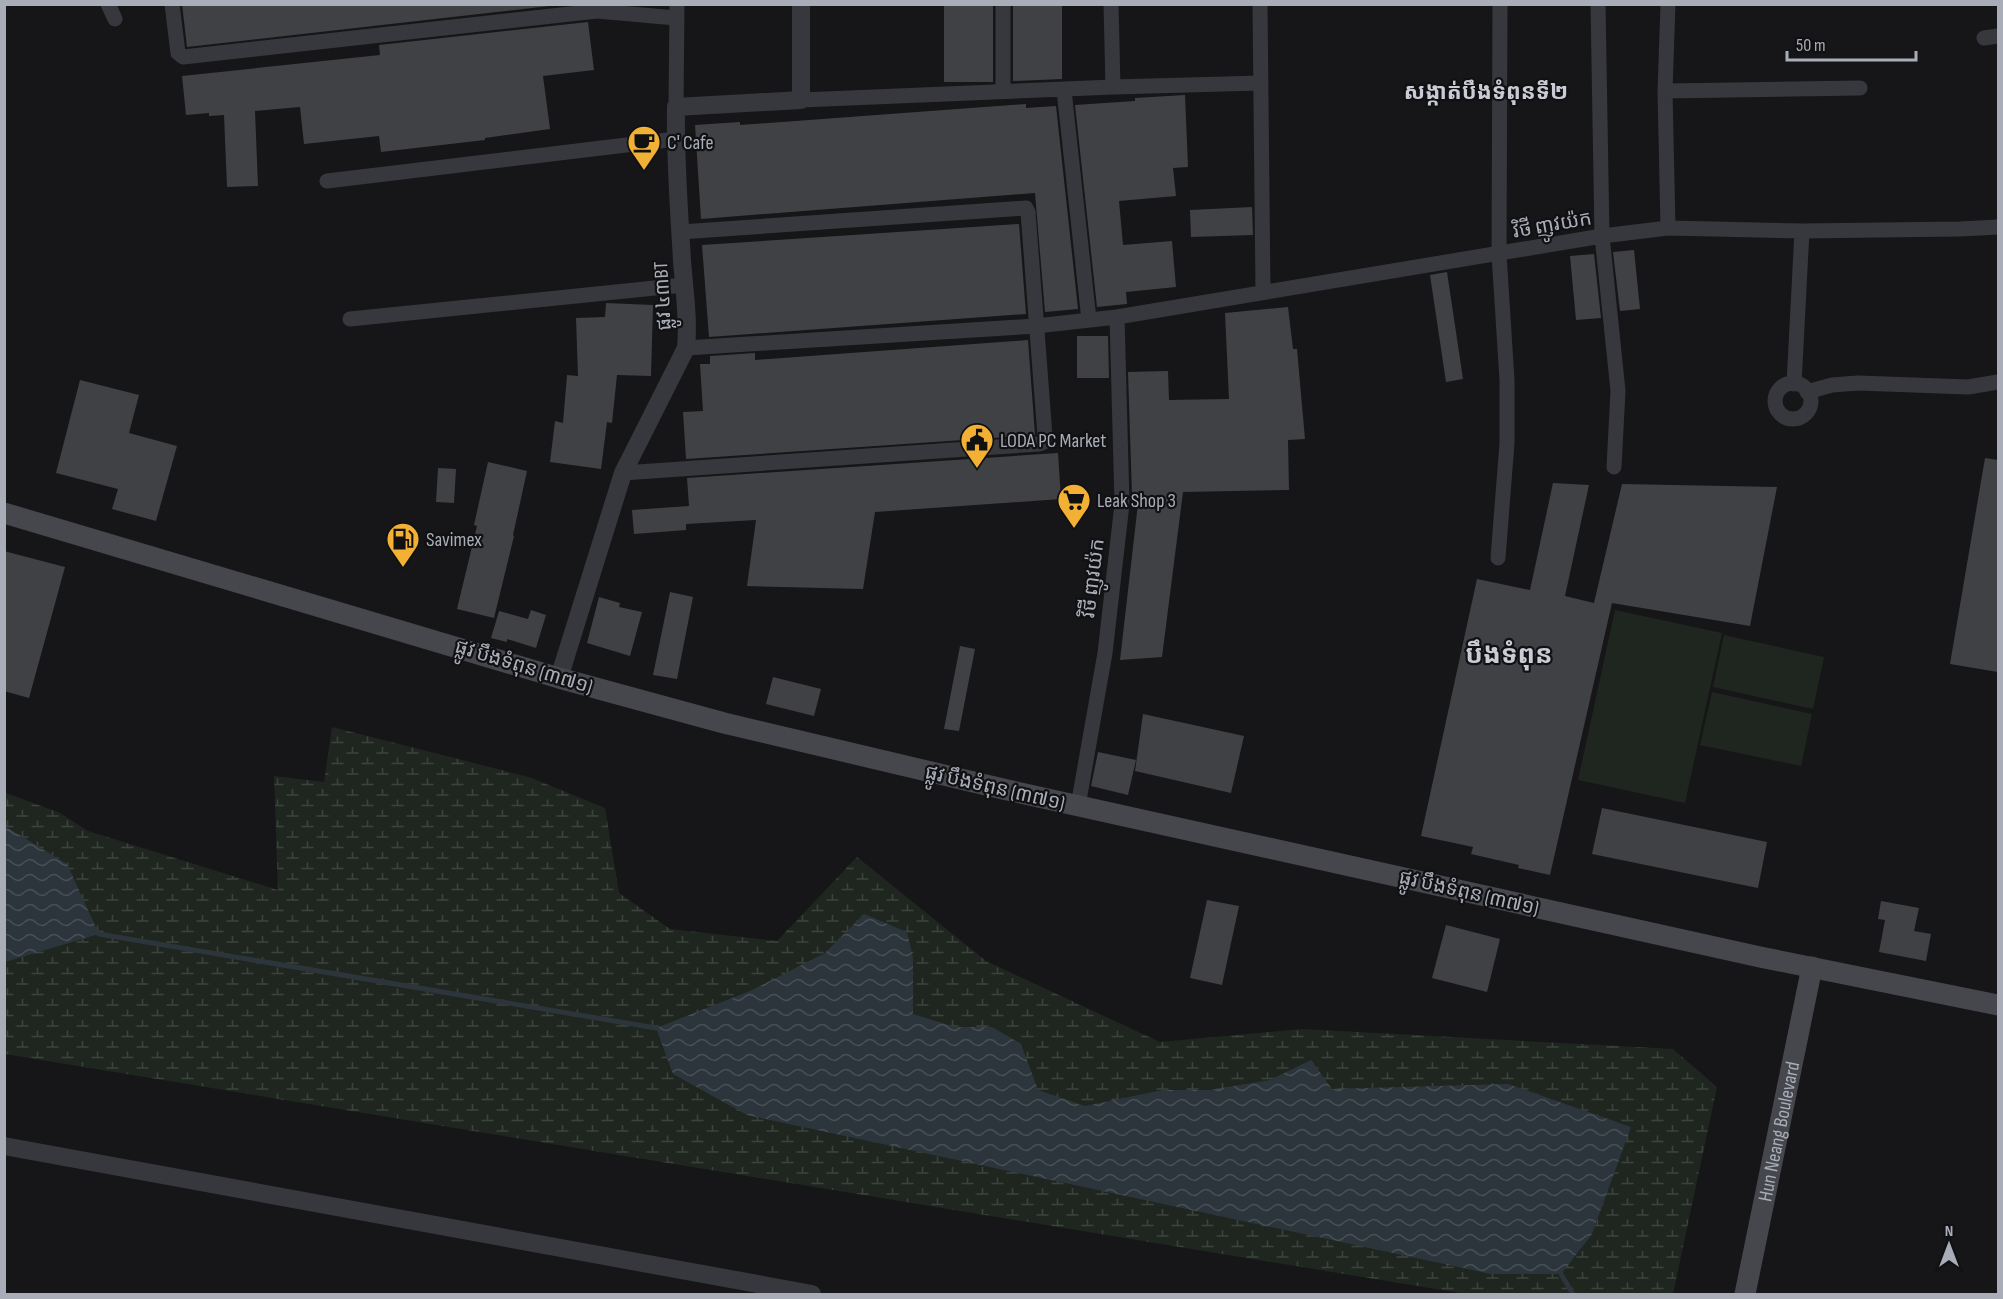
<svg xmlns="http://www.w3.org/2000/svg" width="2003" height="1299" font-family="'Sofia Sans Condensed','Noto Sans Khmer',sans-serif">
	<defs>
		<pattern id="wetland-marsh" width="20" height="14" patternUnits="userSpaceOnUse" patternTransform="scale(1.5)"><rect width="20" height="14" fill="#1e261f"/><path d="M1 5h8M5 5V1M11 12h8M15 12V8" fill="none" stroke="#3c433d"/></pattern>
		<pattern id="water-waves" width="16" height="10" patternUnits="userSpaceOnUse" patternTransform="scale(1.5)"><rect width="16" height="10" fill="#2c353c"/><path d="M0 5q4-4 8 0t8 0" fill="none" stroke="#485056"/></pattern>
	</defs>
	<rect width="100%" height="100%" fill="#161618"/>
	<path fill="url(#wetland-marsh)" d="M332,727l197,50 76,31 14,85 51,36 107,12 80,-84 129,104 174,81 142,-13 371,20 44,38 -44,207h-207l-1461,-240 -1,-266 2,5 54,20 28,18 190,59 -4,-114 50,6z"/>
	<path fill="#1e261f" d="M1615,610l107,23 -37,170 -107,-23z
		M1724,635l100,22 -11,52 -100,-22z
		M1712,692l100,22 -11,52 -101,-21z"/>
	<path fill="url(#water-waves)" d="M5,826l62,38 32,70 -94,28z
		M864,914l43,18 6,26v56l42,13h37l29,17 17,46 47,16 78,-16h47l60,-10 41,-20 21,29 176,-5 123,43 -39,107 -31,40h-70l-744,-159 -74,-41 -17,-46 94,-37 75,-38z"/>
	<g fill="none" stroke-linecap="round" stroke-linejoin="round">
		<path stroke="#2c353c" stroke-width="5" d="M99,934l557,94
			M1561,1274l12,20"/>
	</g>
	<path fill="#404145" d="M182,4h385l-380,43z
		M944,4h49v78h-49z
		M1013,4h49v75l-49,2z
		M588,22l6,48 -51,6 7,53 -65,9v2l-104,12 -2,-16 -75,8 -4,-37 -45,4 3,75 -31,1 -3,-72 -15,1v-3l-23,2 -4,-39 198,-21 -1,-10z
		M1185,95l3,72 -15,1 3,28 -57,5 4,44 49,-4 4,46 -50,5 1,12 -30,3 -22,-202 60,-4v-3z
		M1026,104v4l30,-2 22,203 -33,3 -10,-119 -334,26 -6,-94 45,-3v3z
		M1252,207l1,28 -62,2 -1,-27z
		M1019,224l7,90 -317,23 -7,-92z
		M1634,250l6,59 -20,2 -7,-59z
		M1594,254l7,64 -25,2 -6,-64z
		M1447,272l16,107 -17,3 -16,-107z
		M606,303l47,2 -2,71 -34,-1 -5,48 -5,-1 -6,47 -51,-7 5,-41 8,2 4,-48 11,1 -2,-58 29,-1z
		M1288,307l5,42h4l8,90 -17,1 1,50 -106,2 -21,165 -42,3 19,-165h-7l-4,-123 40,-1 1,29 60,-1 -4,-86z
		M1077,336h31l1,42h-32z
		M1028,340l7,95 -349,24 -3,-47 20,-1 -3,-47h10v-8l45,-3v7z
		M80,380l59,15 -10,38 48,13 -21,75 -44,-12 6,-20 -62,-16z
		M1058,453l3,46 -186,13 -12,77 -116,-3 9,-66 -70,4v6l-52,4 -2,-24 57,-4 -2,-28z
		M1985,458l13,2v212l-48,-8z
		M488,462l39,9 -14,64 1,1 -20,82 -37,-9 20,-83 -3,-1z
		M438,468l18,1 -2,34 -18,-1z
		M1553,483l36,2 -24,111 29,7 28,-119 155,3 -27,139 -138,-23 -62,272 -32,-7 1,-3 -48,-11 2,-7 -52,-11 56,-257 53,11z
		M4,551l61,16 -36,131 -25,-7z
		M670,592l23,5 -16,82 -24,-4z
		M599,597l21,6 -1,4 23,5 -12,44 -43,-13z
		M531,610l15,5 -10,33 -29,-9v3l-16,-4 8,-27 29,8z
		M960,646l15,3 -16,82 -15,-2z
		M773,677l48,12 -7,27 -48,-12z
		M1143,714l101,22 -13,57 -96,-22z
		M1098,752l38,8 -8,35 -37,-9z
		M1602,808l165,34 -9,46 -166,-34z
		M1207,900l32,6 -17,79 -32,-7z
		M1881,901l38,7 -5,23 17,3 -5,27 -47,-9 6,-32 -7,-1z
		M1446,925l54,14 -13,53 -55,-14z"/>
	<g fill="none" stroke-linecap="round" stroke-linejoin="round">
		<path stroke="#37383d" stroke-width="15" d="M108,4l7,15
			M172,4l6,49 5,4 414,-46 79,7
			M1111,4l2,83
			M1260,4l3,288
			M1598,4l4,232 16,155 -4,76
			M1984,38l14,-2
			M1064,90l25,230
			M1665,91l195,-3
			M1003,92v-88
			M801,100l312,-13 148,-4
			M676,107l1,-103
			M327,181l349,-42
			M1668,228l-3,-137 3,-87
			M350,319l334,-34
			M686,348l350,-22 81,-9 485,-81 66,-8 134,3 158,-2 38,-2
			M1775 401a18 18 0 1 1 36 0a18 18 0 1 1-36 0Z
			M1794,384l8,-153
			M1807,392l25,-7 26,-2 110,4 30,-5
			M623,473l416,-29 5,-2 1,-6 -17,-224 -2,-4 -346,24
			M1498,558l9,-115v-63l-8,-126 1,-250
			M1078,806l27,-153 17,-149 -5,-187"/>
		<path stroke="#37383d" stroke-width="18" d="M559,678l64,-205 63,-125c3,-29 -2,-59 -4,-88 -3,-51 -7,-102 -6,-153l125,-7v-96
			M4,1146l808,148"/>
		<g stroke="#45474d" stroke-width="21">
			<path d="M4,513l555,165 165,45 279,66 225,50 532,118 238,48"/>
			<path id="s1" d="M1745,1294l67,-327"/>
		</g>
	</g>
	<defs>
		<symbol id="cafe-pin" viewBox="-11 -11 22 30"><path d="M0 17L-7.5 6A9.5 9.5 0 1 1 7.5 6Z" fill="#f2b134" stroke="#111113"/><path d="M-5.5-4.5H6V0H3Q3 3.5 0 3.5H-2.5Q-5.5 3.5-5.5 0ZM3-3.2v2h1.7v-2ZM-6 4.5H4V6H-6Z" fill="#111"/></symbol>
		<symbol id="civic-pin" viewBox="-11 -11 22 30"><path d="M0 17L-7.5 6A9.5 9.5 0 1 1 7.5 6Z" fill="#f2b134" stroke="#111113"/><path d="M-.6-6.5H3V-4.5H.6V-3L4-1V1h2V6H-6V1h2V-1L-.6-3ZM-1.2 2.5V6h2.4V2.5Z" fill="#111"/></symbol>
		<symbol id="supermarket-pin" viewBox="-11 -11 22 30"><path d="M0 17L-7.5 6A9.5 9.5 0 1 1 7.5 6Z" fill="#f2b134" stroke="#111113"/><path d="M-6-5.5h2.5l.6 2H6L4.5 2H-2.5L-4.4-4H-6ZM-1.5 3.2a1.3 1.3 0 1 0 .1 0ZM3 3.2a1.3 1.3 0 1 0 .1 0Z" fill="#111"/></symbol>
		<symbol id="fuel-pin" viewBox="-11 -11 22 30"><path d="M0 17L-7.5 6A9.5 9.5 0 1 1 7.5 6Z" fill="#f2b134" stroke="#111113"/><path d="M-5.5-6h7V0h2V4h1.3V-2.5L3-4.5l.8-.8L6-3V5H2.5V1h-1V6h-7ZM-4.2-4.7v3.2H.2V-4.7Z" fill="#111"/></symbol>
	</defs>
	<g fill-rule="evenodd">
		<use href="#cafe-pin" x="625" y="123" width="38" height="52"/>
		<use href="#civic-pin" x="958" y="421" width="38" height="52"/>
		<use href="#supermarket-pin" x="1055" y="481" width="38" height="52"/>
		<use href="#fuel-pin" x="384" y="520" width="38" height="52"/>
	</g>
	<g text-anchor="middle" stroke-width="4.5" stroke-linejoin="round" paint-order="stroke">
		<g font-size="20" fill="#a8adb8" stroke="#111113" text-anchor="start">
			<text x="667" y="149">C' Cafe</text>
			<text x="1000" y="447">LODA PC Market</text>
			<text x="1097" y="507">Leak Shop 3</text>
			<text x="426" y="546">Savimex</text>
		</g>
		<g font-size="20" fill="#a8adb8" stroke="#111113">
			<text transform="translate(1552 224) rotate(-10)" y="7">វិថី ញូវយ៉ក</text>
			<text transform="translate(662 296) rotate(-93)" y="7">ផ្លូវ ៤៣BT</text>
			<text transform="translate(1092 578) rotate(-83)" y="7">វិថី ញូវយ៉ក</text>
			<text transform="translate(524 666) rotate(17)" y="7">ផ្លូវ បឹងទំពុន (៣៧១)</text>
			<text transform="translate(995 787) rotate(13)" y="7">ផ្លូវ បឹងទំពុន (៣៧១)</text>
			<text transform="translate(1469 892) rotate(13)" y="7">ផ្លូវ បឹងទំពុន (៣៧១)</text>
			<text dy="7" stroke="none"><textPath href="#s1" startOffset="166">Hun Neang Boulevard</textPath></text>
		</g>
		<g font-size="22" font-weight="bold" fill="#c9ccd4" stroke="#111113">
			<text x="1486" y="99">សង្កាត់បឹងទំពុនទី២</text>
		</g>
		<g font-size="26" font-weight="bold" fill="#c9ccd4" stroke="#111113">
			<text x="1509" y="663">បឹងទំពុន</text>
		</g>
	</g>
	<rect width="2003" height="1299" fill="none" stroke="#a8adb8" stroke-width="12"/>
	<g transform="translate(1949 1245)" stroke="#111113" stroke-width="4.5" paint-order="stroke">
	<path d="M0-4.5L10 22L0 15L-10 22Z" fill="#a8adb8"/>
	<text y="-9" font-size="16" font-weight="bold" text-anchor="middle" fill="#a8adb8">N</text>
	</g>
	<path d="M1787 51v9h129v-9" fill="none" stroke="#a8adb8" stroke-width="3"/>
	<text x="1796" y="51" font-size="18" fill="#a8adb8" stroke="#111113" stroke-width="4.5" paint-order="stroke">50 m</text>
</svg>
